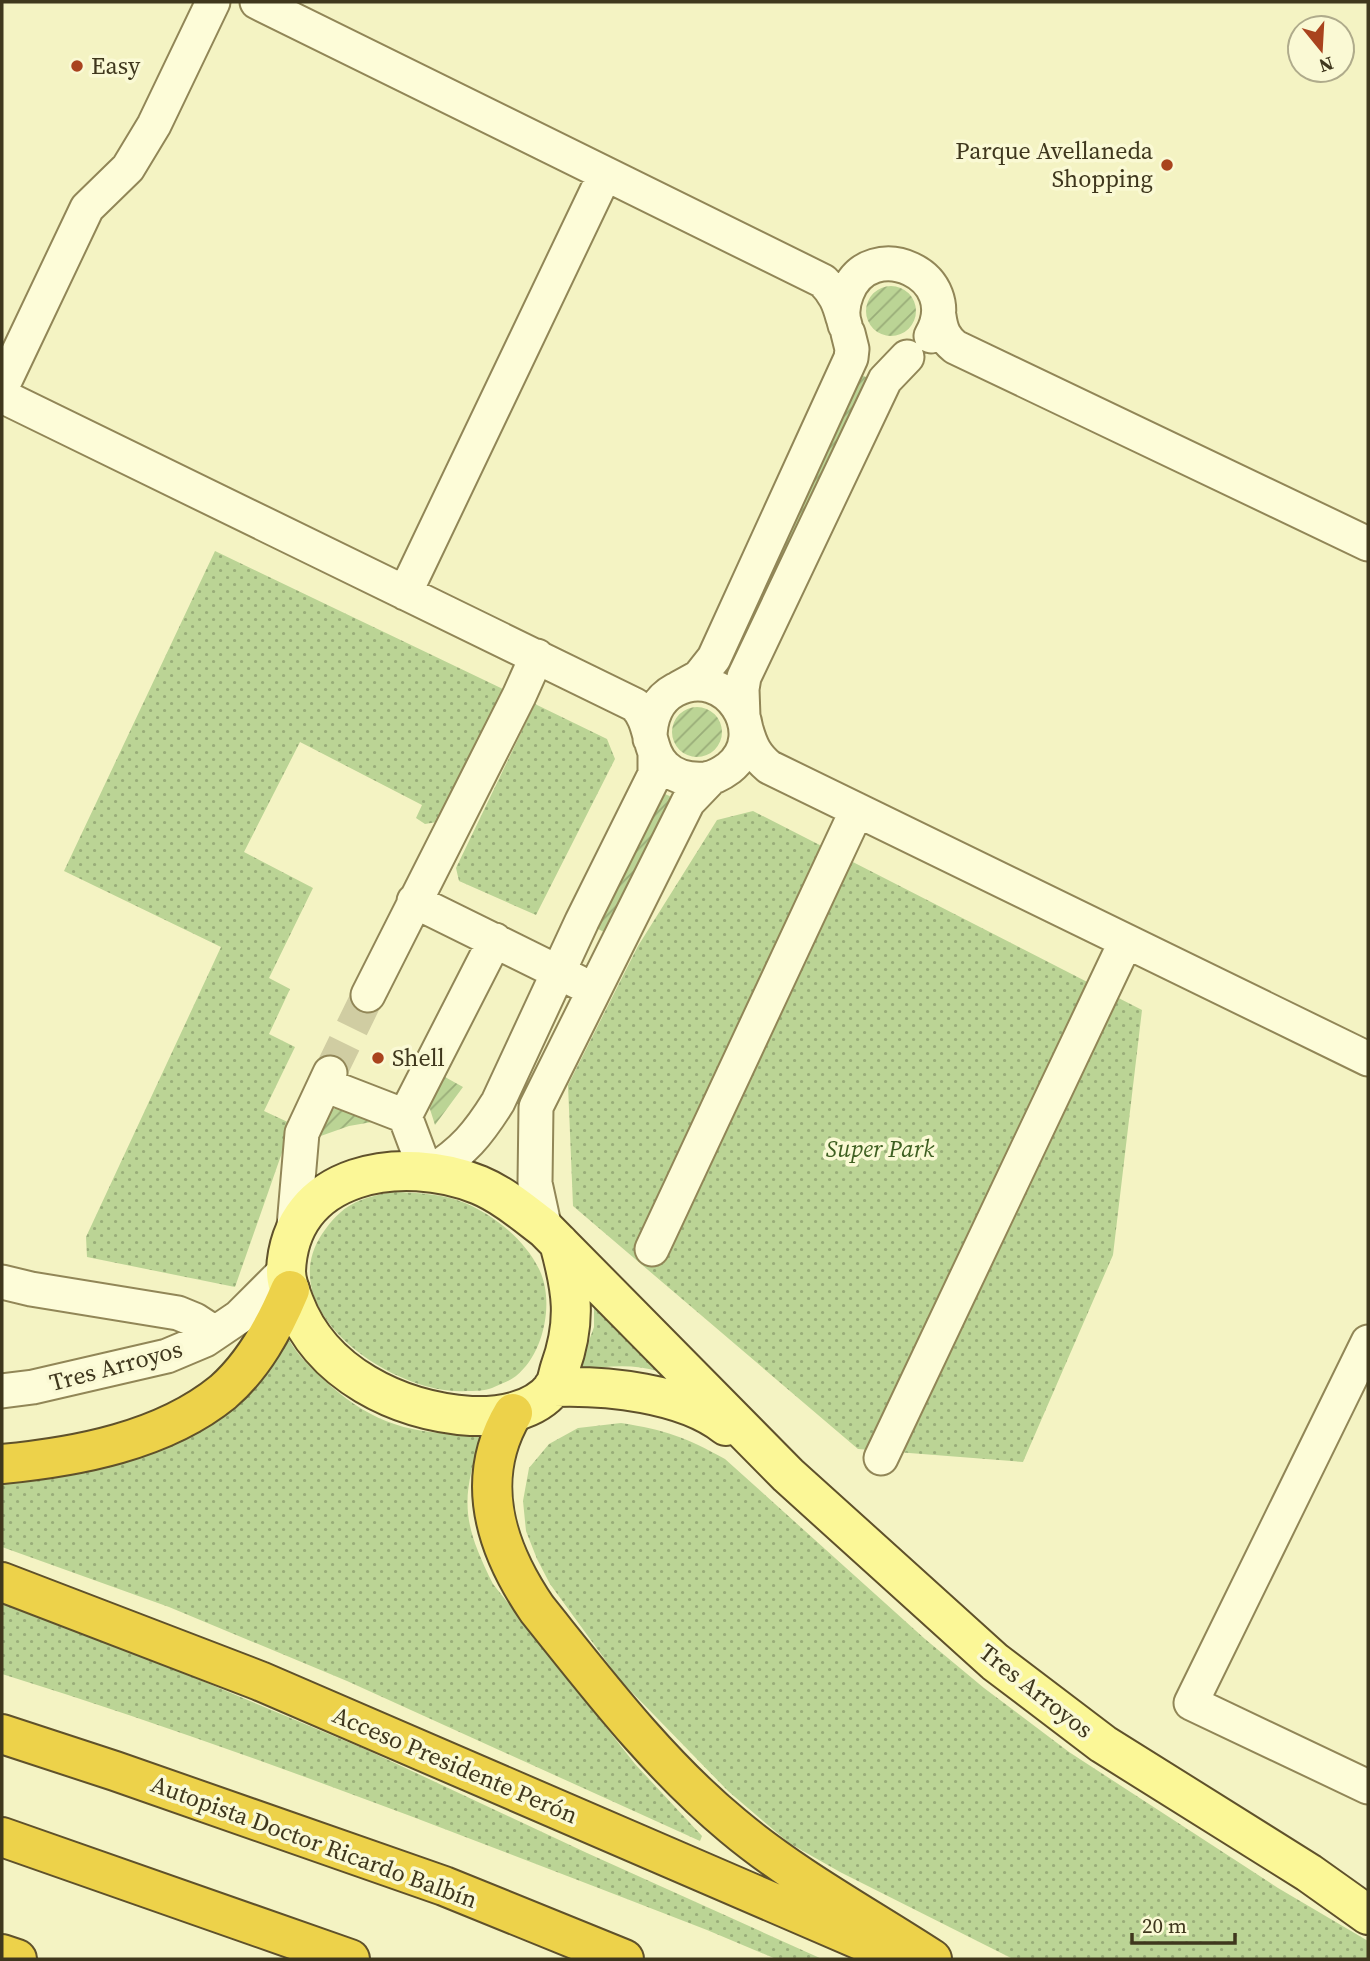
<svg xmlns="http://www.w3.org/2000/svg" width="1370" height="1961" font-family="'Source Serif 4',serif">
	<defs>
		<pattern id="grass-dots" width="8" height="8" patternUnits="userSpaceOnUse" patternTransform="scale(1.75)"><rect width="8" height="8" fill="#bbd495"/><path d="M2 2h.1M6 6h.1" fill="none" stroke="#99ad79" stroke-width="1.8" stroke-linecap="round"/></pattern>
		<pattern id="garden-furrows" width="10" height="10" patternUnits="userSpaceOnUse" patternTransform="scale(1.75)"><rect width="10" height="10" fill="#bbd495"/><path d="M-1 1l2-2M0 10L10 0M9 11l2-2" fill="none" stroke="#99ad79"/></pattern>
	</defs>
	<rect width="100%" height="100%" fill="#f4f3c3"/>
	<path fill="url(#grass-dots)" d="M215,551l290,139 -62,131 -18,3 -9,-6 6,-13 -122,-63 -56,110 69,36 -44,90 21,11 -21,45 26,13 -31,64 28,13 -57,163 -148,-30 -1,-20 135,-290 -157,-76z
		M535,704l72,35 8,20 -79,156 -77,-34 -3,-13z
		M753,811l389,199 -29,245 -90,207 -165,-13 -285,-243 -5,-121 70,-139 79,-126z
		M392,1192c24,1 50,1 73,11 29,12 60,37 74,66 16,32 5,85 -23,107 -6,5 -16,8 -24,12 -8,3 -17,3 -26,3 -69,5 -196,-78 -144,-157 21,-30 35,-35 70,-42z
		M594,1306l66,66c-28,-9 -54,-6 -82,-1l16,-44z
		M289,1340c9,15 19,25 32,37 50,48 95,60 162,56 -23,66 -21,89 10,151l142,180 67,72 -2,5 -353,-160 -178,-74 -167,-60v-66l261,-105z
		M621,1423c45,7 64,14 104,36l200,180 59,49 85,64 209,136 90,53v18h-355l-173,-87 -51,-29 -61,-52 -108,-111 -70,-96 -13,-25 -11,-28 -3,-30 6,-33 20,-24 29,-16z
		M2,1603l119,44 246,103 220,103 235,106h-46l-69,-29c-233,-90 -466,-182 -705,-256z"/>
	<path fill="url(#garden-furrows)" d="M866 311a25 25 0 1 1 50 0a25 25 0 1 1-50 0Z
		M861,375l10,4 -135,293 -10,-4z
		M672 732a25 25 0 1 1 50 0a25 25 0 1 1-50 0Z
		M665,794l9,4 -68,135 -10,-5z
		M445,1077l18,10 -28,38 -6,-19z
		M338,1107l34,15 -23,4 -34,12 15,-27z"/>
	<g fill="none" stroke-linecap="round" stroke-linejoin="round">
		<path stroke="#d0cda2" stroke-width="33" stroke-dasharray="33 17" stroke-linecap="butt" d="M330,1073l38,-78"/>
		<defs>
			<path id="minor" d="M257,2l566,279c12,12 16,22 20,37
				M939,316c2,14 5,22 16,31l413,197
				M845,325c-4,-11 -2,-22 2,-32 23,-60 119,-18 84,43
				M2,387l85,-179 41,-40 26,-43 59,-123
				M2,396l633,309c18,17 12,46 30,62 11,11 25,13 40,12 9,-1 16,-5 24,-11 43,-34 -3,-105 -54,-78 -19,10 -25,29 -25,49
				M405,593l200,-419
				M679,688l20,-11 15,-19 137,-300 1,-9 -4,-16
				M743,717l-1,-28 2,-12 141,-297 22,-23
				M746,729c5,17 9,26 23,38l599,292
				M414,901l164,81
				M368,995l151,-299 18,-40
				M325,1085l80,31
				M426,1172l-21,-56 90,-176
				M431,1172c32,-20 47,-38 67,-70l84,-181 73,-147v-21
				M545,1229l-10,-46 1,-76 152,-305 23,-24
				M293,1238l9,-105 28,-60
				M652,1249l205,-439
				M2,1282l29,7 147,24 17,7 20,13
				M1368,1342l-177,361 177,84
				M2,1391l31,-4 134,-31 38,-16 34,-23 47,-47
				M881,1458l245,-517"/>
			<path id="major" d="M559,1243c13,47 18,78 1,125 -2,6 -3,15 -7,20 -19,24 -54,29 -82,28 -73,-5 -150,-42 -177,-114 -4,-10 -8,-20 -8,-31 4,-100 117,-117 193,-86 24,10 45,28 66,44l243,246 207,187 108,82 206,129 59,42
				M553,1387c53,-2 131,6 173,39"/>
			<path id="highway" d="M513,1413c-40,67 -17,136 24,196 61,76 121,155 196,217 61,51 133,90 199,133
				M2,1464c74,-7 161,-23 221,-72 31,-27 51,-64 67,-102
				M2,1582l258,99 644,278
				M2,1734l113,37 329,115 180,73
				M2,1837l348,122
				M2,1954l15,5"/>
		</defs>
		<use href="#minor" stroke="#918657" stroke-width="37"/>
		<use href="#major" stroke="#5f512b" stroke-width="42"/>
		<use href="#highway" stroke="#5f512b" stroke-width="42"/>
		<use href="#minor" stroke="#fdfcd8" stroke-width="33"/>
		<use href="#major" stroke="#fbf797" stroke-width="38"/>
		<use href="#highway" stroke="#edd24a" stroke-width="38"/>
	</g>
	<g fill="#a9431e" stroke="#faf9d4" stroke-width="2.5">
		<circle cx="77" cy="66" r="7"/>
		<circle cx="1167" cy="165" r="7"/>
		<circle cx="378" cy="1058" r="7"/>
	</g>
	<g text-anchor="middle" stroke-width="7" stroke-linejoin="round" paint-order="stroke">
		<g font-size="24" fill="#3f371d" stroke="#faf9d4" text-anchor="start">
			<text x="91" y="74">Easy</text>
			<text x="1153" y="159" text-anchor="end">Parque Avellaneda<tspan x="1153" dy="28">Shopping</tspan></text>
			<text x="392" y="1066">Shell</text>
		</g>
		<g font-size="24" font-style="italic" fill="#3e5f21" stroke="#faf9d4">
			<text x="880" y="1157">Super Park</text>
		</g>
		<g font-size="24" fill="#3f371d" stroke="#faf9d4">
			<text transform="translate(116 1366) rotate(-15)" y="8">Tres Arroyos</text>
			<text transform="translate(1036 1691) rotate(38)" y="8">Tres Arroyos</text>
			<text transform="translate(455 1765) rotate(23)" y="8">Acceso Presidente Perón</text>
			<text transform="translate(314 1842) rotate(20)" y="8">Autopista Doctor Ricardo Balbín</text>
		</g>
	</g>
	<rect width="1370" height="1961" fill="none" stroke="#3f371d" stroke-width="7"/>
	<g transform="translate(1321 49) rotate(162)"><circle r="33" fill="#faf9d4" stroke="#afab8b" stroke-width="2"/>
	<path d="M0-5L12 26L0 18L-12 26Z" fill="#a9431e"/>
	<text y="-10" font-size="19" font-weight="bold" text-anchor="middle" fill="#3f371d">N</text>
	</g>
	<path d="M1132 1933v10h103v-10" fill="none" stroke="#3f371d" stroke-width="3.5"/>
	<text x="1142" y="1933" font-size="21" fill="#3f371d" stroke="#faf9d4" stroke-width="5" paint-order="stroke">20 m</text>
</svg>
